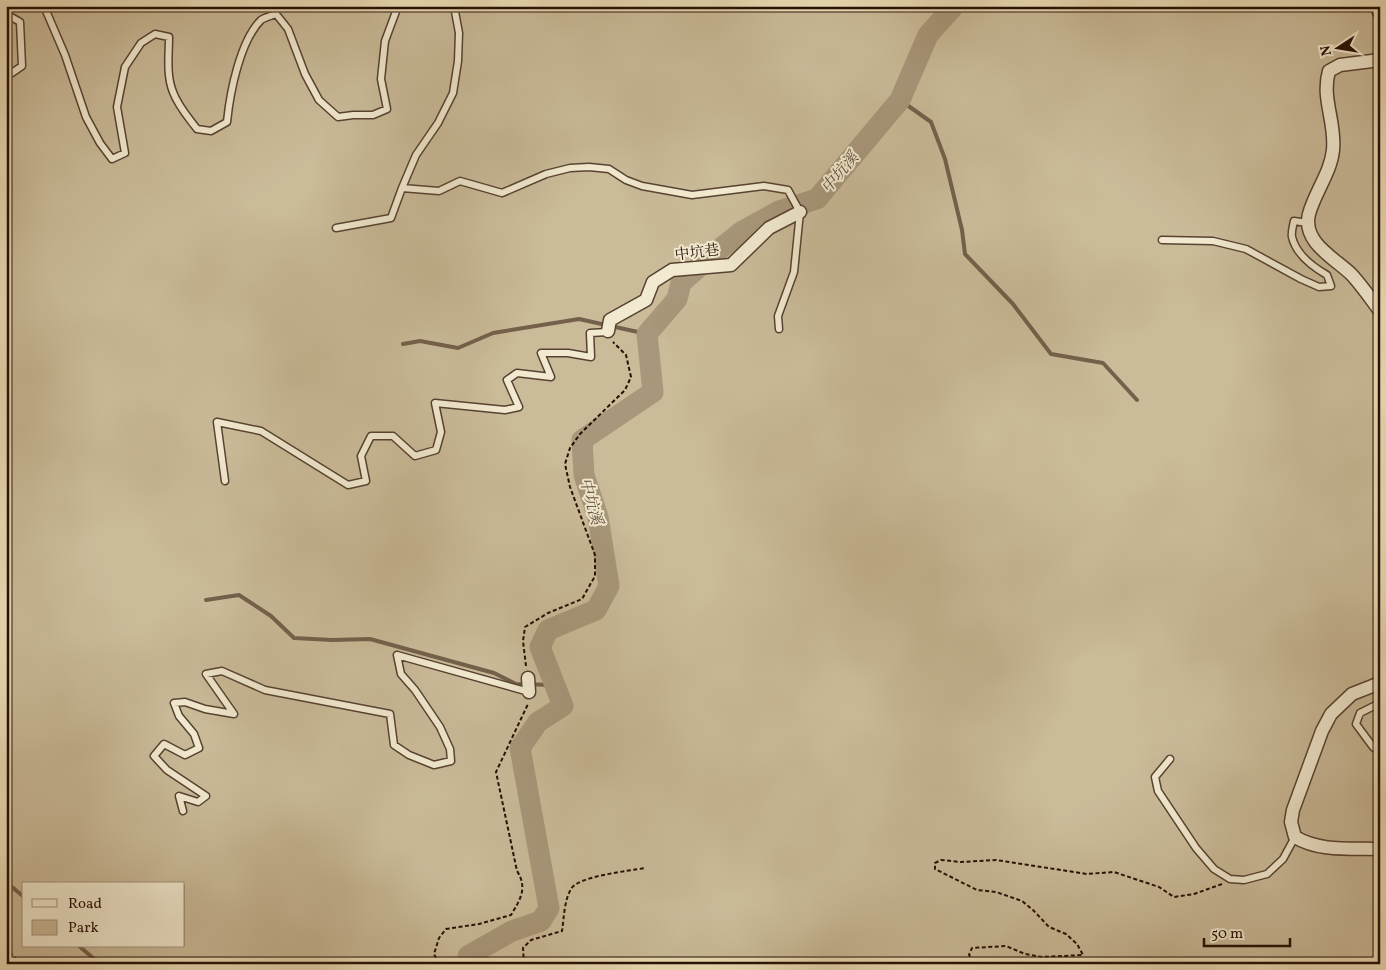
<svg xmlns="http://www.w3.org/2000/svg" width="1386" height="970" font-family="Vollkorn,'Noto Serif TC',serif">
	<rect width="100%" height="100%" fill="#ebdeb7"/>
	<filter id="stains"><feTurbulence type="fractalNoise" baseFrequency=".004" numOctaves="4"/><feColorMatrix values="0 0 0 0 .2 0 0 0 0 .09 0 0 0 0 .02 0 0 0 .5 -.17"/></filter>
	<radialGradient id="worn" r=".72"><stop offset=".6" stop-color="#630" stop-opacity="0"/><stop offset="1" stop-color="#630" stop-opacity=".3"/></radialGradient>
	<path fill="#cabb99" stroke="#78644f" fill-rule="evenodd" d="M6,6h1374v958h-1374zM24,884h160v62h-160z"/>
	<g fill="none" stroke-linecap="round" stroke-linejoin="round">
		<path stroke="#74604b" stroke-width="4" d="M900,100l31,22 14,37 17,71 3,24 48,50 38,50 52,9 34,37
			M403,344l17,-3 38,7 35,-15 86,-14 68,15
			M206,600l33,-5 32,21 23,22 38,2 38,-1 124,34 22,11 39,1
			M6,882l18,15
			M79,946l21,18"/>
		<path stroke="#a8977a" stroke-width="21" d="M475,964l-7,-8 44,-25 29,-10 8,-13 -29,-160 18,-26 25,-16 -23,-59 8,-17 48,-20 13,-24 -11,-69 -14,-42 -2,-35 71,-48 -6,-58 30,-35 4,-16 29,-26 31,-25 38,-21 38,-12 83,-99 28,-65 26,-29"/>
		<defs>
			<path id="lane" d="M44,6l21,49 21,62 14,26 12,16 13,-6 -8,-46 8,-40 16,-24 14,-9 14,3c0,17 -3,38 4,55 5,14 15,25 24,37l14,2 16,-9c3,-30 13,-81 34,-102 4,-3 10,-4 15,-6l12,15 17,45 14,26 19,17 15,-2h20l14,-6 -6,-30 4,-38 13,-35
				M454,6l5,27 -1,28 -5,32 -15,30 -22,32 -14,33 37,3 21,-10 42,12 44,-19 24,-6 19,-1 20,2 17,11 16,6 50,9 72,-9 24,4 12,22 -6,60 -16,44 1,13
				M1373,6l7,15
				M6,14l14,8 2,44 -16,11
				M336,228l55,-10 11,-30
				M1162,240l51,1 33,8 55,30 18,8 12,-1 -4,-11c-14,-8 -31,-21 -35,-38 -1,-5 1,-11 2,-16l14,2
				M225,481l-8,-59 44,9 87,54 18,-4 -5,-25 10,-20h22l22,20 21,-6 5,-18 -6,-29 70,7 14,-3 -12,-27 10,-7 34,4 -10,-24h27l23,4 -1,-24 18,-1
				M1380,703l-20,10 -4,11 17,23 7,5
				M1170,759l-15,18 3,14 38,57 18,21 16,10 14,1 23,-6 16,-15 12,-22
				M183,811l-4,-15 19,6 8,-6 -39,-26 -13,-14 10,-12 21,11 14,-7 -5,-14 -15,-18 -5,-13 11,-1 20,7 29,5 -28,-40 16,-3 43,19 125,24 4,31 15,10 25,10 17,-4 -1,-12 -10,-22 -25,-37 -14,-16 -4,-19 132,37"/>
			<path id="street" d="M1380,60l-40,5 -11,6c-8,27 7,51 4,79 -2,22 -18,42 -24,64 -7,29 26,44 43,61 10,11 19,24 28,36
				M608,331l2,-11 36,-20 7,-18 19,-12 59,-5 38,-37 31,-16
				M528,678l1,14
				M1380,683l-28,11 -21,20 -9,17 -29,79 -2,12 4,15c25,15 56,11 85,12"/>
		</defs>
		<use href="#lane" stroke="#574232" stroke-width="9"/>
		<use href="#street" stroke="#574232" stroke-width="15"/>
		<path stroke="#260e05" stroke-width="2" stroke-dasharray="4 2.5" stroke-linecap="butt" d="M526,666l-3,-25 2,-14 23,-14 34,-14 13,-23v-21l-25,-68 -5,-23 5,-16 10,-14 45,-44 6,-13 -5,-22 -13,-13
			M6,947l14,17
			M439,964l-5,-10 5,-16 7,-9 33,-5 32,-9c9,-15 17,-27 6,-44l-21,-99 32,-68
			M524,964l-1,-16 8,-8 31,-9c2,-13 2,-30 9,-42 7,-13 58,-18 74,-21
			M994,964l-4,-3 -18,-2 -3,-4 3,-7 34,-2 19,8 17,3 41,-2 -6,-11 -11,-10 -17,-7 -16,-17 -11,-9 -26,-9 -19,-2 -42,-21v-6l6,-3 20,2 35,-2 91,14 27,-2 45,15 15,10 20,-3 28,-10"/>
		<use href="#lane" stroke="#f2ead0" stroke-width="6"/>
		<use href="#street" stroke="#f2ead0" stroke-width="12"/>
	</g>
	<g text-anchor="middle" stroke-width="4" stroke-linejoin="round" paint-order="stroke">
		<g font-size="15" fill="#260e05" stroke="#f2ead0">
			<text transform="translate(697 252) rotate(-7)" y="5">中坑巷</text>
		</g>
		<g font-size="16" font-style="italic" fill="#604c3a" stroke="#f2ead0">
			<text transform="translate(839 172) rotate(-50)" y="6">中坑溪</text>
			<text transform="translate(592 501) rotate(75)" y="6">中坑溪</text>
		</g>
	</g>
	<rect width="1386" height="970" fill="none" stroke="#ebdeb7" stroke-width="25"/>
	<rect x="8" y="8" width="1371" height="955" fill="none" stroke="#260e05" stroke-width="2.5"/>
	<rect x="12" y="12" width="1361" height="945" fill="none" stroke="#260e05"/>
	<rect x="22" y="882" width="162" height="65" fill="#f2ead0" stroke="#a0927f"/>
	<rect x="32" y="899" width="25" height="8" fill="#f2ead0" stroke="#a0927f"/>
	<text x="68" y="908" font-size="15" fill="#260e05">Road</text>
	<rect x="32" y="920" width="25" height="15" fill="#cabb99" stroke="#a0927f"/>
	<text x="68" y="932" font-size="15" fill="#260e05">Park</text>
	<g transform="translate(1338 48) rotate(258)" stroke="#f2ead0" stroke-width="4" paint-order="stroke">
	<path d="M0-4L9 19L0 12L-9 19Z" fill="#260e05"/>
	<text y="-8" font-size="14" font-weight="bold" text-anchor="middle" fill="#260e05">N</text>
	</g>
	<path d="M1204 938v8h86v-8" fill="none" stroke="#260e05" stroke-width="2.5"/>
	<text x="1211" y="938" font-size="15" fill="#260e05" stroke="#f2ead0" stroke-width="4" paint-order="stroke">50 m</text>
	<rect width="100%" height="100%" filter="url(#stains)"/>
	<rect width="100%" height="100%" fill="url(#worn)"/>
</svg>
